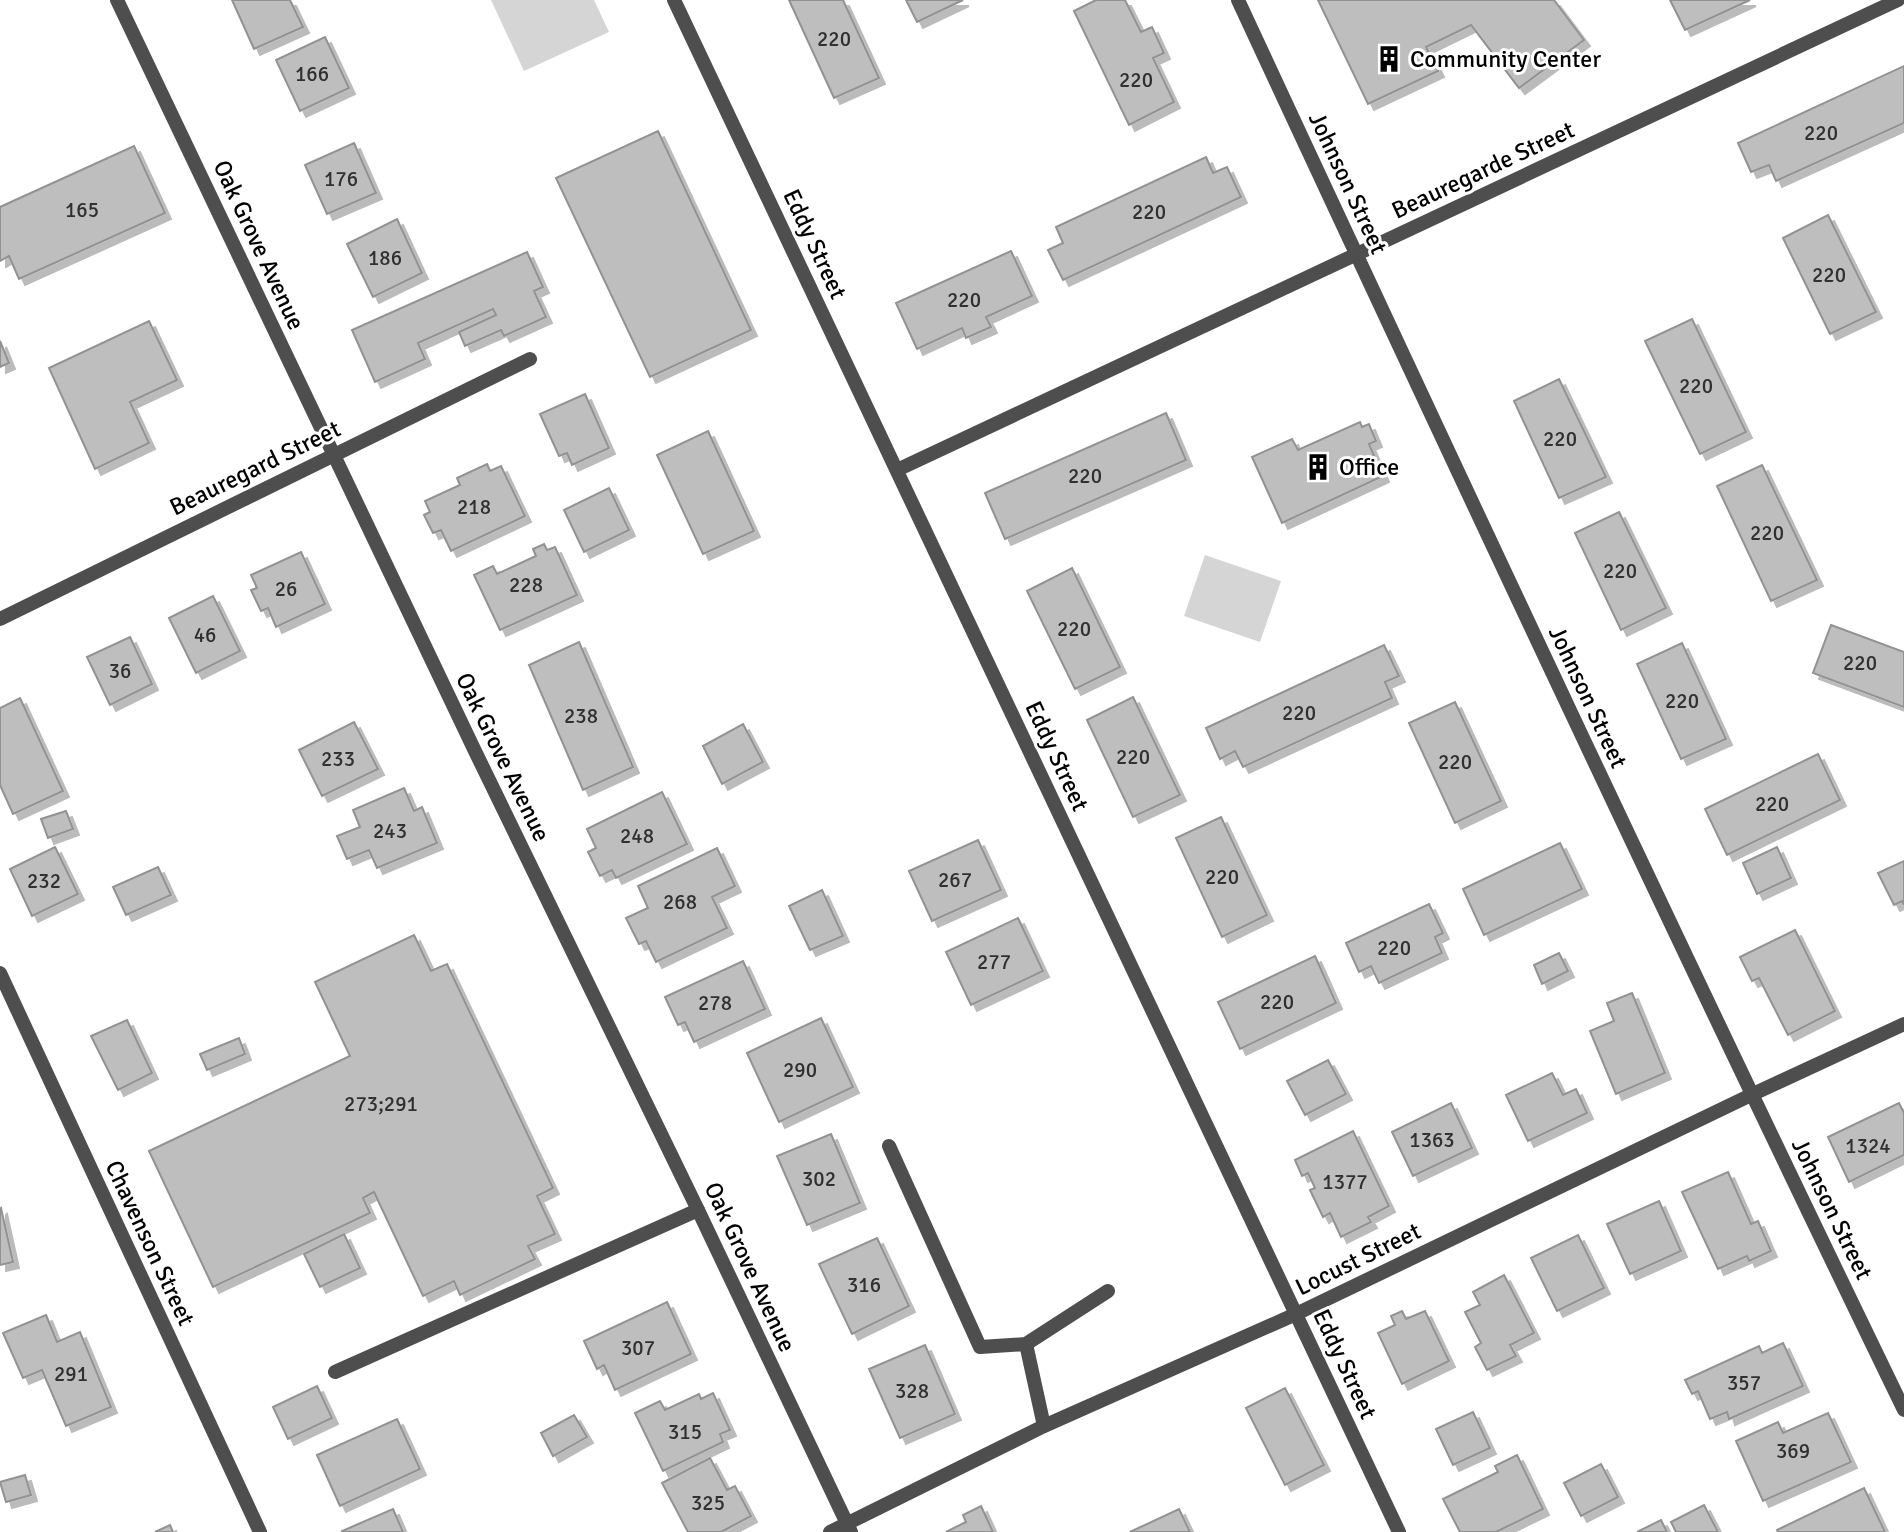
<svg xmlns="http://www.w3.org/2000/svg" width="1904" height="1532" font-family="Signika,sans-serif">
	<defs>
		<filter id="shadow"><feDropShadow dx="6" dy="6" stdDeviation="0" flood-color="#0004"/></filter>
	</defs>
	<rect width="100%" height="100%" fill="#fff"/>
	<path fill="#d5d5d5" d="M491,0h103l15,32 -85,39z
		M1205,555l76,26 -21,61 -76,-26z"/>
	<path fill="#bebebe" stroke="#929292" stroke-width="2" filter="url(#shadow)" d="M232,0h58l13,27 -49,22z
		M789,0h54l36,78 -45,20z
		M906,0h57l-46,22z
		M1096,0h29l16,32 11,-5 12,26 -11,5 21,44 -45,23 -55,-114z
		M1318,0h236l30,40 -65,48 -48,-63 -45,22 12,24 -70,33z
		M1670,0h80l-65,30z
		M325,37l24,51 -49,23 -24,-51z
		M1904,66v57l-128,58 -7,-16 -18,7 -13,-29z
		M658,131l93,199 -101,47 -94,-199z
		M354,143l22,50 -49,21 -22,-49z
		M134,146l31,67 -146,66 -10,-23 -9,5v-54z
		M1206,157l7,16 14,-6 14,30 -178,83 -15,-30 15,-7 -7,-16z
		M1828,215l48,97 -46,22 -47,-96z
		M397,219l25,54 -49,24 -26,-53z
		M1011,251l21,45 -46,21 5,10 -25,11 -4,-10 -45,21 -21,-46z
		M527,252l16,35 -9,4 12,26 -42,19 -3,-6 -36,16 -6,-14 37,-17 -3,-6 -75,34 7,16 -50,23 -23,-52z
		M1692,319l54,113 -46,22 -55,-113z
		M149,321l28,59 -47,22 19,41 -54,26 -46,-101z
		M0,341l9,22 -9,4z
		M1559,379l47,98 -47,21 -45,-97z
		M585,394l24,54 -37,17 -5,-12 -8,3 -19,-42z
		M1166,413l20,47 -181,79 -20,-46z
		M1360,422l2,5 7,-3 7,17 -7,3 14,32 -101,47 -30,-66 40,-18 6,11z
		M708,431l46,100 -51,23 -46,-99z
		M487,464l3,7 11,-5 24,50 -74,35 -10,-21 -8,3 -9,-18 6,-3 -5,-11 35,-16 -3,-7z
		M1762,465l55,115 -46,21 -54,-115z
		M609,488l20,42 -45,22 -20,-42z
		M1619,512l47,96 -45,22 -46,-97z
		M544,544l3,6 8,-3 22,48 -77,35 -26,-55 19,-9 4,8 39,-18 -3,-7z
		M301,552l24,52 -49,23 -8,-19 -7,3 -10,-21 6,-2 -6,-13z
		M1072,568l48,99 -45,22 -48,-98z
		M213,596l27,55 -44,22 -27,-55z
		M1831,625l73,27v55l-91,-34z
		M130,637l22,47 -42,21 -23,-48z
		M579,642l54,125 -50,23 -54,-125z
		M1682,643l44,96 -45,20 -44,-95z
		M1384,645l15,31 -14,6 7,16 -149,69 -8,-16 -15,8 -14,-31z
		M1133,697l47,98 -47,22 -46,-97z
		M20,698l43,93 -50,23 -13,-29v-77z
		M1455,702l46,99 -46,22 -46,-100z
		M354,722l24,47 -56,27 -23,-46z
		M743,724l20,38 -41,22 -19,-38z
		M1818,754l22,46 -113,55 -22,-46z
		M404,788l10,23 8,-4 15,36 -60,25 -8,-18 -22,9 -10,-23 23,-9 -7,-17z
		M662,792l25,52 -71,34 -4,-8 -12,6 -12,-24 8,-4 -9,-19z
		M66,811l7,18 -25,9 -7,-19z
		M1221,817l46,98 -45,22 -46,-99z
		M978,840l23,50 -69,31 -23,-50z
		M1560,843l22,46 -98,46 -21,-46z
		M55,847l23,47 -46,22 -22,-47z
		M1777,847l14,31 -34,16 -14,-31z
		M717,848l18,38 -23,11 15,31 -71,34 -10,-21 -7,3 -13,-26 22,-10 -10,-22z
		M1904,861v44l-2,-4 -8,4 -16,-32z
		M158,867l13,28 -45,20 -13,-28z
		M822,890l21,46 -33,14 -21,-44z
		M1429,904l14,29 -8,4 7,16 -63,30 -8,-17 -12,6 -13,-29z
		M1018,918l25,53 -72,34 -25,-53z
		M1795,930l40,81 -47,24 -29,-57 -7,3 -12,-24z
		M414,935l17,36 16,-7 106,224 -16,8 18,38 -27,12 7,13 -75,36 -6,-14 -31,15 -49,-104 -11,6 7,15 -157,74 -64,-136 201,-95 -35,-74z
		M1559,953l9,18 -26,13 -8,-19z
		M1315,956l21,47 -96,46 -22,-47z
		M743,961l22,48 -71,33 -9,-20 -7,3 -13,-28z
		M1632,993l33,80 -49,21 -26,-63 24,-10 -7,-18z
		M821,1018l32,69 -74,35 -32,-69z
		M127,1020l25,53 -34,17 -27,-54z
		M239,1038l6,16 -38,16 -7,-16z
		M1328,1060l18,34 -41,21 -18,-34z
		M1552,1073l11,22 13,-6 11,24 -59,28 -22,-46z
		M1451,1103l21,45 -59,28 -21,-44z
		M1899,1103l5,10v42l-55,27 -21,-45z
		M1353,1131l36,75 -21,11 3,5 -30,15 -11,-24 -7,4 -13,-27 5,-2 -7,-15 -6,3 -7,-16z
		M831,1134l29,69 -53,22 -30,-69z
		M1728,1172l23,52 7,-3 13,30 -22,10 -2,-5 -29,13 -36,-77z
		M1659,1201l22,50 -51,23 -23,-50z
		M1,1208l12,54 -13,3v-56z
		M344,1234l16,34 -40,19 -16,-33z
		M1578,1235l26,53 -47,23 -26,-53z
		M877,1238l32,68 -57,28 -33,-70z
		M1504,1275l30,58 -24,12 6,11 -29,14 -12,-23 6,-4 -16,-31 15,-7 -7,-13z
		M667,1302l24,52 -76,36 -11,-25 -7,4 -13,-28z
		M1402,1311l4,8 19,-8 24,50 -47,23 -24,-51 17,-8 -4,-9z
		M46,1315l11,27 23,-10 31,75 -45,19 -24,-56 -19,8 -20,-45z
		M1783,1343l20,43 -74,33 -2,-7 -17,7 -12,-28 -6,3 -7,-14 74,-34 3,7z
		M925,1345l30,69 -55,24 -31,-69z
		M317,1386l15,32 -44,21 -15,-32z
		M1285,1388l39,77 -39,20 -39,-77z
		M713,1393l17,37 -10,4 3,8 -60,29 -28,-58 25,-12 5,9 34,-16 2,5z
		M1473,1412l17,36 -37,17 -17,-36z
		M1828,1413l23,49 -88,39 -27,-60 42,-19 5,11z
		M574,1415l13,22 -34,19 -12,-23z
		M397,1419l23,50 -80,37 -23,-51z
		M1517,1455l26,54 -47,23h-36l-17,-33 55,-27 -3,-6z
		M710,1458l17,32 8,-4 16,30 -30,16h-33l-26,-49z
		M1601,1464l17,33 -37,19 -17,-33z
		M25,1475l6,20 -25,7 -6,-20z
		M1864,1488l21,44h-107l-1,-2z
		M1704,1505l14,27h-42l-5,-10z
		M981,1506l12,26h-47l20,-10 -3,-7z
		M393,1509l10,23h-60l-1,-1z
		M1179,1509l11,23h-60z
		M1661,1520l6,12h-30z
		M170,1525l3,7h-18z"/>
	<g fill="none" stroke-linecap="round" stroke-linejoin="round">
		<path stroke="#4e4e4e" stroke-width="14" d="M889,1146l91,201 46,-3 18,82
			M1026,1344l82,-53
			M335,1372l363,-162"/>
		<path stroke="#4e4e4e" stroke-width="14" d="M674,0l725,1532
			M1238,0c219,471 439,942 666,1410
			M897,470l1001,-470
			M0,619l530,-260
			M0,973l260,559"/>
		<path stroke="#4e4e4e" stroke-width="14" d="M117,0l357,749 224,461 153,322
			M830,1532l214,-106 252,-112 455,-219 153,-71"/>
	</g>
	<defs>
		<symbol id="building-bare" viewBox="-9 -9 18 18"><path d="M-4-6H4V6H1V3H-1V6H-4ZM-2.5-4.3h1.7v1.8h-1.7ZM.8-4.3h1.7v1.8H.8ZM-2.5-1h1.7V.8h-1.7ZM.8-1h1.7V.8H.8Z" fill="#000" stroke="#fff" stroke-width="2.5" paint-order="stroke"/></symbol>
	</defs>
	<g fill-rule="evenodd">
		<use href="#building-bare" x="1370" y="40" width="38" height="38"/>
		<use href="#building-bare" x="1299" y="448" width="38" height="38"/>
	</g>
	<g text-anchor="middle" stroke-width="6" stroke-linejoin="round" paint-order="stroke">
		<g font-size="21" fill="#303030">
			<text x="834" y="46">220</text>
			<text x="312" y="81">166</text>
			<text x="1136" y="87">220</text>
			<text x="1821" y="140">220</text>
			<text x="341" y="186">176</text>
			<text x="82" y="217">165</text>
			<text x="1149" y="219">220</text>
			<text x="385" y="265">186</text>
			<text x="1829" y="282">220</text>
			<text x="964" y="307">220</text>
			<text x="1696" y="393">220</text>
			<text x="1560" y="446">220</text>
			<text x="1085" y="483">220</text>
			<text x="474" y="514">218</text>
			<text x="1767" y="540">220</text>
			<text x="1620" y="578">220</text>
			<text x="526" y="592">228</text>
			<text x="286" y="596">26</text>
			<text x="1074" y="636">220</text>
			<text x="205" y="642">46</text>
			<text x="1860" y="670">220</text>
			<text x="120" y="678">36</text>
			<text x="1682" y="708">220</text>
			<text x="1299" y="720">220</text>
			<text x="581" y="723">238</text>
			<text x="1133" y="764">220</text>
			<text x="338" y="766">233</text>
			<text x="1455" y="769">220</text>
			<text x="1772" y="811">220</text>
			<text x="390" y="838">243</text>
			<text x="637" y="843">248</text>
			<text x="1222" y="884">220</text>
			<text x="955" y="887">267</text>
			<text x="44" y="888">232</text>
			<text x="680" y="909">268</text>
			<text x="1394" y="955">220</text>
			<text x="994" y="969">277</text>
			<text x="1277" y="1009">220</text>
			<text x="715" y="1010">278</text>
			<text x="800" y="1077">290</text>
			<text x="381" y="1111">273;291</text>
			<text x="1432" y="1147">1363</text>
			<text x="1868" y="1153">1324</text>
			<text x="819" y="1186">302</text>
			<text x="1345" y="1189">1377</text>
			<text x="864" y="1292">316</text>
			<text x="638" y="1355">307</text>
			<text x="71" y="1381">291</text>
			<text x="1744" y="1390">357</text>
			<text x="912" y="1398">328</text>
			<text x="685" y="1439">315</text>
			<text x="1793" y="1458">369</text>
			<text x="708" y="1510">325</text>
		</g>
		<g font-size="24" fill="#000" stroke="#fff" text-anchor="start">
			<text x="1410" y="67">Community Center</text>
			<text x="1339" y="475">Office</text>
		</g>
		<g font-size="24" fill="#000" stroke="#fff">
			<text transform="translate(1483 170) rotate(-25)" y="8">Beauregarde Street</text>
			<text transform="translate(1348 183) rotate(65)" y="8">Johnson Street</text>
			<text transform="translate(815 244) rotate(65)" y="8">Eddy Street</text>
			<text transform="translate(259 245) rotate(65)" y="8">Oak Grove Avenue</text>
			<text transform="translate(255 468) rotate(-26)" y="8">Beauregard Street</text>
			<text transform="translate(1588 697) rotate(65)" y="8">Johnson Street</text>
			<text transform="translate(1057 756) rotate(65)" y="8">Eddy Street</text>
			<text transform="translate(503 757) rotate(64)" y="8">Oak Grove Avenue</text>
			<text transform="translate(1832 1209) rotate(64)" y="8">Johnson Street</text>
			<text transform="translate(150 1243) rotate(65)" y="8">Chavenson Street</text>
			<text transform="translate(1358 1259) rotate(-26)" y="8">Locust Street</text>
			<text transform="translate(750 1267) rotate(65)" y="8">Oak Grove Avenue</text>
			<text transform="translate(1345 1364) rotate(65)" y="8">Eddy Street</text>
		</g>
	</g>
</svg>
